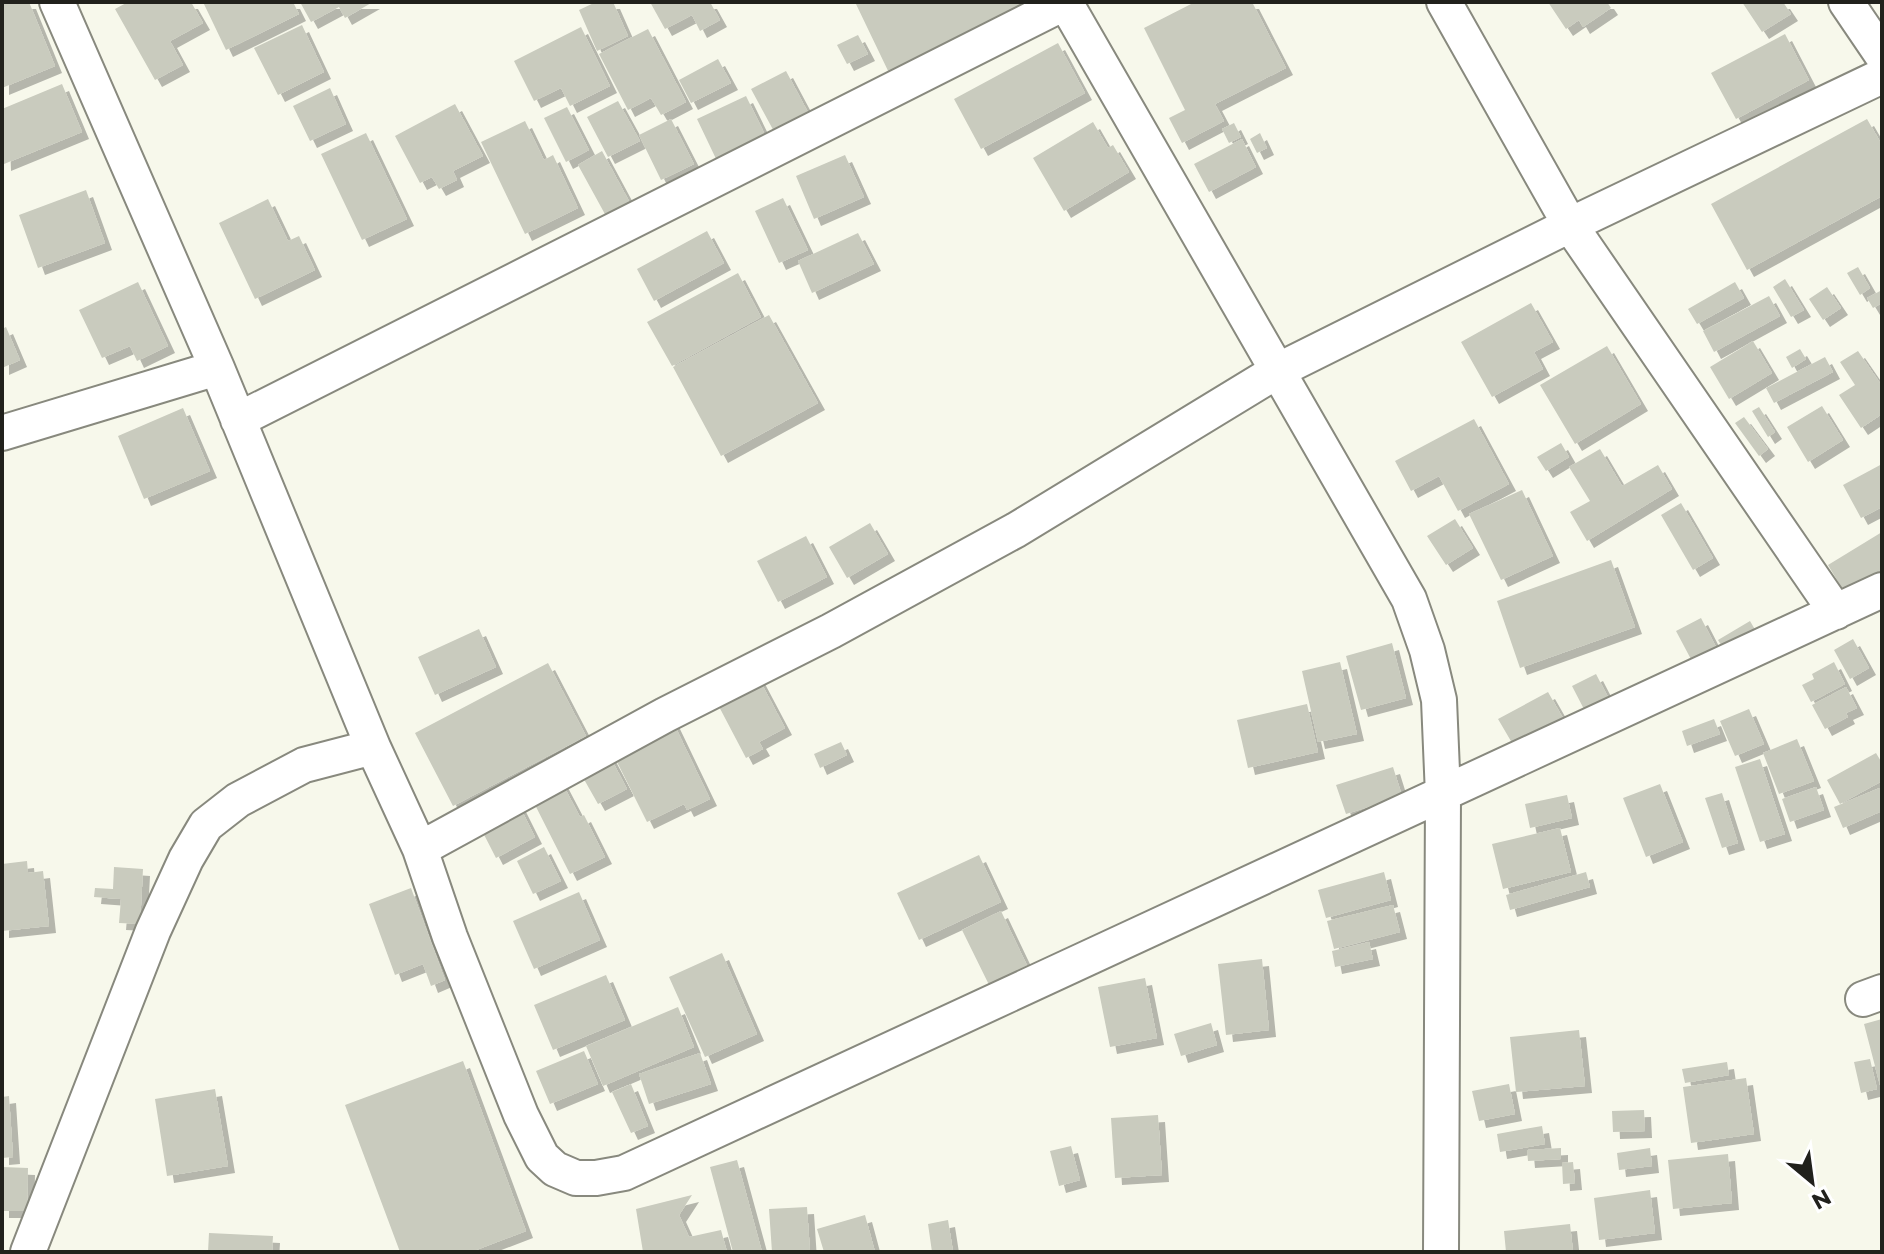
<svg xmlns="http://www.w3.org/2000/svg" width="1884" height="1254" font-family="Montserrat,sans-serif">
	<defs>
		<filter id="shadow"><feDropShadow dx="7" dy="7" stdDeviation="0" flood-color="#0004"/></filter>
	</defs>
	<rect width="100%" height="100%" fill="#f7f8eb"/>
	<path fill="#c9cbbe" filter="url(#shadow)" d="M2,2h27l26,64 -53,22z
		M128,2h63l12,21 -33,18 13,24 -28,15 -40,-71z
		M203,2h90l6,12 -73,36z
		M300,2h73l-28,16 -6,-11 -28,15z
		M596,2h17l15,34 -31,15 -18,-41z
		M650,2h60l10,18 -20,11 -8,-16 -27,14z
		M855,2h175l-139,75z
		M1195,2h57l34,66 -71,36 9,17 -42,22 -13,-25 16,-8 -41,-82z
		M1548,2h59l4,6 -28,19 -4,-7 -13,9z
		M1742,2h41l8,12 -29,18z
		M302,25l22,47 -46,23 -24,-47z
		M581,27l29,59 -40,20 -9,-18 -27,13 -20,-40z
		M648,29l38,73 -25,13 -10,-17 -23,12 -29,-56z
		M1785,34l24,46 -73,39 -25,-46z
		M858,35l10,19 -21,10 -10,-19z
		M1058,43l27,50 -104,56 -27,-50z
		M718,59l13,24 -40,20 -12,-23z
		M786,71l25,47 -34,19 -26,-48z
		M62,84l20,48 -78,32 -2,-55z
		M330,88l16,36 -36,17 -17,-35z
		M746,96l21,43 -49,24 -21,-44z
		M618,101l22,40 -32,16 -21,-40z
		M455,104l28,52 -30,15 4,9 -18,9 -7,-12 -12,6 -25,-47z
		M567,107l22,43 -23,12 -22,-44z
		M671,119l23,45 -33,16 -22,-45z
		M1867,119l15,26v51l-135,74 -36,-66z
		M525,121l19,39 9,-5 25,53 -53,26 -44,-92z
		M1093,122l15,26 5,-3 16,27 -65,39 -31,-53z
		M1234,123l7,14 -12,6 -7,-14z
		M366,133l41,86 -45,21 -41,-86z
		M1260,133l7,15 -10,5 -7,-14z
		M1242,139l14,28 -47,25 -15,-28z
		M602,151l28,52 -24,13 -28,-51z
		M845,155l19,42 -50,22 -18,-43z
		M86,190l19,53 -67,25 -19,-53z
		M783,198l25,52 -29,13 -24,-52z
		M268,199l20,42 11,-5 16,34 -60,29 -36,-76z
		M707,231l17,32 -70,38 -17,-32z
		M858,233l16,31 -62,29 -14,-32z
		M1858,267l12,21 -10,7 -13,-22z
		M738,273l23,44 -89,49 -25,-44z
		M1785,279l19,31 -13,7 -18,-30z
		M138,282l30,64 -31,15 -7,-15 -28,12 -23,-48z
		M1735,282l9,16 -47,26 -9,-15z
		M1827,287l14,21 -18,12 -14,-21z
		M1882,290v13l-9,5 -6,-10z
		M1769,296l11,20 -66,36 -11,-21z
		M1531,303l22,39 -19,10 9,17 -51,28 -31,-55z
		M769,315l49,88 -97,53 -48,-89z
		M6,327l14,33 -18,8v-39z
		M1753,341l19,32 -43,26 -19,-32z
		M1607,346l34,58 -66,40 -35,-59z
		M1800,349l6,10 -14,9 -6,-11z
		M1858,351l24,35v28l-21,14 -22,-33 16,-10 -15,-23z
		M1825,357l8,15 -59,31 -8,-15z
		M1822,406l21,34 -35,22 -21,-35z
		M1759,407l16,25 -7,5 -16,-26z
		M183,408l27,63 -66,28 -26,-63z
		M1744,417l24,32 -9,7 -24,-33z
		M1474,419l35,65 -51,27 -19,-35 -28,15 -16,-30z
		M1561,443l8,14 -23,14 -9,-14z
		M1600,449l22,37 36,-21 14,24 -85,52 -17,-29 20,-11 -21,-34z
		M1882,464v43l-21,11 -18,-33z
		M1522,490l31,66 -52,24 -32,-66z
		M1681,503l32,55 -20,12 -32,-55z
		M1455,519l18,29 -27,17 -19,-29z
		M870,523l18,31 -41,24 -18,-31z
		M1882,532v41l-36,22 -18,-30z
		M806,536l21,41 -49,25 -21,-41z
		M1611,560l24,67 -115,41 -23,-67z
		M1701,618l17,33 -25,12 -17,-32z
		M1750,621l10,17 -32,18 -10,-16z
		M479,629l17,38 -61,28 -17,-38z
		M1853,639l16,29 -19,11 -16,-29z
		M1392,643l14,55 -45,12 -15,-54z
		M1340,662l17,72 -39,8 -16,-71z
		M1834,662l11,22 -34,18 -9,-17 12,-6 -2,-5z
		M548,663l38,73 -133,70 -38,-73z
		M1596,674l15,29 -24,12 -15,-29z
		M758,677l27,51 -26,14 4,7 -17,9 -31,-59z
		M1846,687l11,21 -11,5 2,4 -23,12 -13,-24z
		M1548,692l16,28 -49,28 -17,-29z
		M1307,704l11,48 -70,16 -11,-48z
		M1749,709l15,35 -29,12 -15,-35z
		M1714,719l6,15 -33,12 -5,-15z
		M672,720l38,79 -23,11 -3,-6 -37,18 -36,-72z
		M1797,739l17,42 -35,13 -16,-41z
		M841,742l6,13 -27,13 -6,-14z
		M607,751l20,38 -29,15 -21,-37z
		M1876,753l6,10v18l-42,23 -13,-24z
		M1760,759l25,75 -25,8 -25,-75z
		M1393,767l9,29 -56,18 -10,-29z
		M559,777l21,40 4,-2 21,42 -35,17 -41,-81z
		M1660,784l23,58 -37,15 -23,-59z
		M1816,787l8,23 -34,12 -8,-23z
		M1882,787v24l-39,17 -9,-21z
		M1722,793l16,50 -16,5 -17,-50z
		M1567,795l5,23 -42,10 -5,-24z
		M517,801l18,36 -39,21 -19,-37z
		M1560,828l11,44 -68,17 -11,-45z
		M544,847l17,34 -28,13 -16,-33z
		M979,855l22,47 -82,38 -22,-47z
		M27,861l1,12 15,-2 6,55 -47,5v-67z
		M114,867l29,2 -3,55 -21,-1 2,-24 -27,-2 1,-9 18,1z
		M1384,872l7,28 -65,18 -8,-28z
		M1586,872l4,15 -80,23 -4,-15z
		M411,888l34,92 -14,6 -8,-22 -28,11 -26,-71z
		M579,892l21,48 -66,29 -21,-48z
		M1393,905l7,27 -66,17 -7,-28z
		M1001,911l31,65 -38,19 -32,-65z
		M1369,942l4,17 -38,8 -3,-16z
		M722,953l35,81 -52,23 -36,-80z
		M1262,959l7,71 -43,5 -8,-71z
		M606,975l19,45 -72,30 -19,-45z
		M1145,978l12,60 -47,9 -12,-60z
		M678,1007l16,40 -91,39 -17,-40z
		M1882,1019v70h-1l-17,-65z
		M1211,1023l6,22 -36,11 -7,-22z
		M1579,1030l6,56 -69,6 -6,-55z
		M584,1051l14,33 -48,20 -14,-33z
		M700,1053l11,31 -62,20 -10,-30z
		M1870,1059l7,30 -16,4 -7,-31z
		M463,1061l63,170 -55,21h-71l-55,-147z
		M1727,1062l2,13 -44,8 -3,-14z
		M1746,1078l8,56 -63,9 -8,-56z
		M631,1084l17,42 -17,7 -19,-41z
		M1509,1084l6,30 -36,7 -7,-30z
		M215,1089l13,77 -61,10 -12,-77z
		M9,1096l4,61 -11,1v-61z
		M1644,1110l1,21 -32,1 -1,-21z
		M1158,1115l4,60 -47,3 -4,-60z
		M1542,1126l3,18 -45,8 -3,-18z
		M1071,1146l9,34 -21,6 -9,-35z
		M1561,1148v11l-33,2 -1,-11z
		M1650,1148l2,18 -33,4 -2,-17z
		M1728,1154l4,49 -59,6 -5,-49z
		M737,1160l25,92h-29l-23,-85z
		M1573,1162l2,21 -12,1 -1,-21z
		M2,1167l26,1 -1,43h-25z
		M1650,1190l5,43 -56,7 -5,-42z
		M692,1195l-13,20 10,22 32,-7 6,22h-84l-7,-43z
		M807,1207l3,45h-38l-3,-43z
		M865,1215l10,37h-51l-7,-23z
		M948,1220l5,32h-21l-4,-28z
		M1570,1224l3,28h-67l-2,-21z
		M209,1233l64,3 -1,16h-64z"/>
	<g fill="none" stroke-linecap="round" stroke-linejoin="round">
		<defs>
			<path id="street" d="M57,2l160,366 156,379
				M1065,2l344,597 18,51 12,50 4,95 -2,457
				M1444,2l126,223 266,387
				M1846,2l36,53
				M238,420l828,-418
				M2,433l215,-65
				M420,849l245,-134 166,-84 185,-101 261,-159 293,-146 312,-149
				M1863,999l19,-7
				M28,1252l125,-321 33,-72 20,-34 32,-25 66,-35 69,-18 47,102 30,88 71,178 21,42 13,12 21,9h20l28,-5 1258,-583"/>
		</defs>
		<use href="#street" stroke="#88897e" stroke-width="38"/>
		<use href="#street" stroke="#fff" stroke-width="34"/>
	</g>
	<rect width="1884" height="1254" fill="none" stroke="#21211c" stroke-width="8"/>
	<g transform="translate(1812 1182) rotate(151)" stroke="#ffffff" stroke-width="6" paint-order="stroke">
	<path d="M0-6L14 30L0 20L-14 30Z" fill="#21211c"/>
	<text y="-12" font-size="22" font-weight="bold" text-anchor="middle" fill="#21211c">N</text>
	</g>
</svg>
